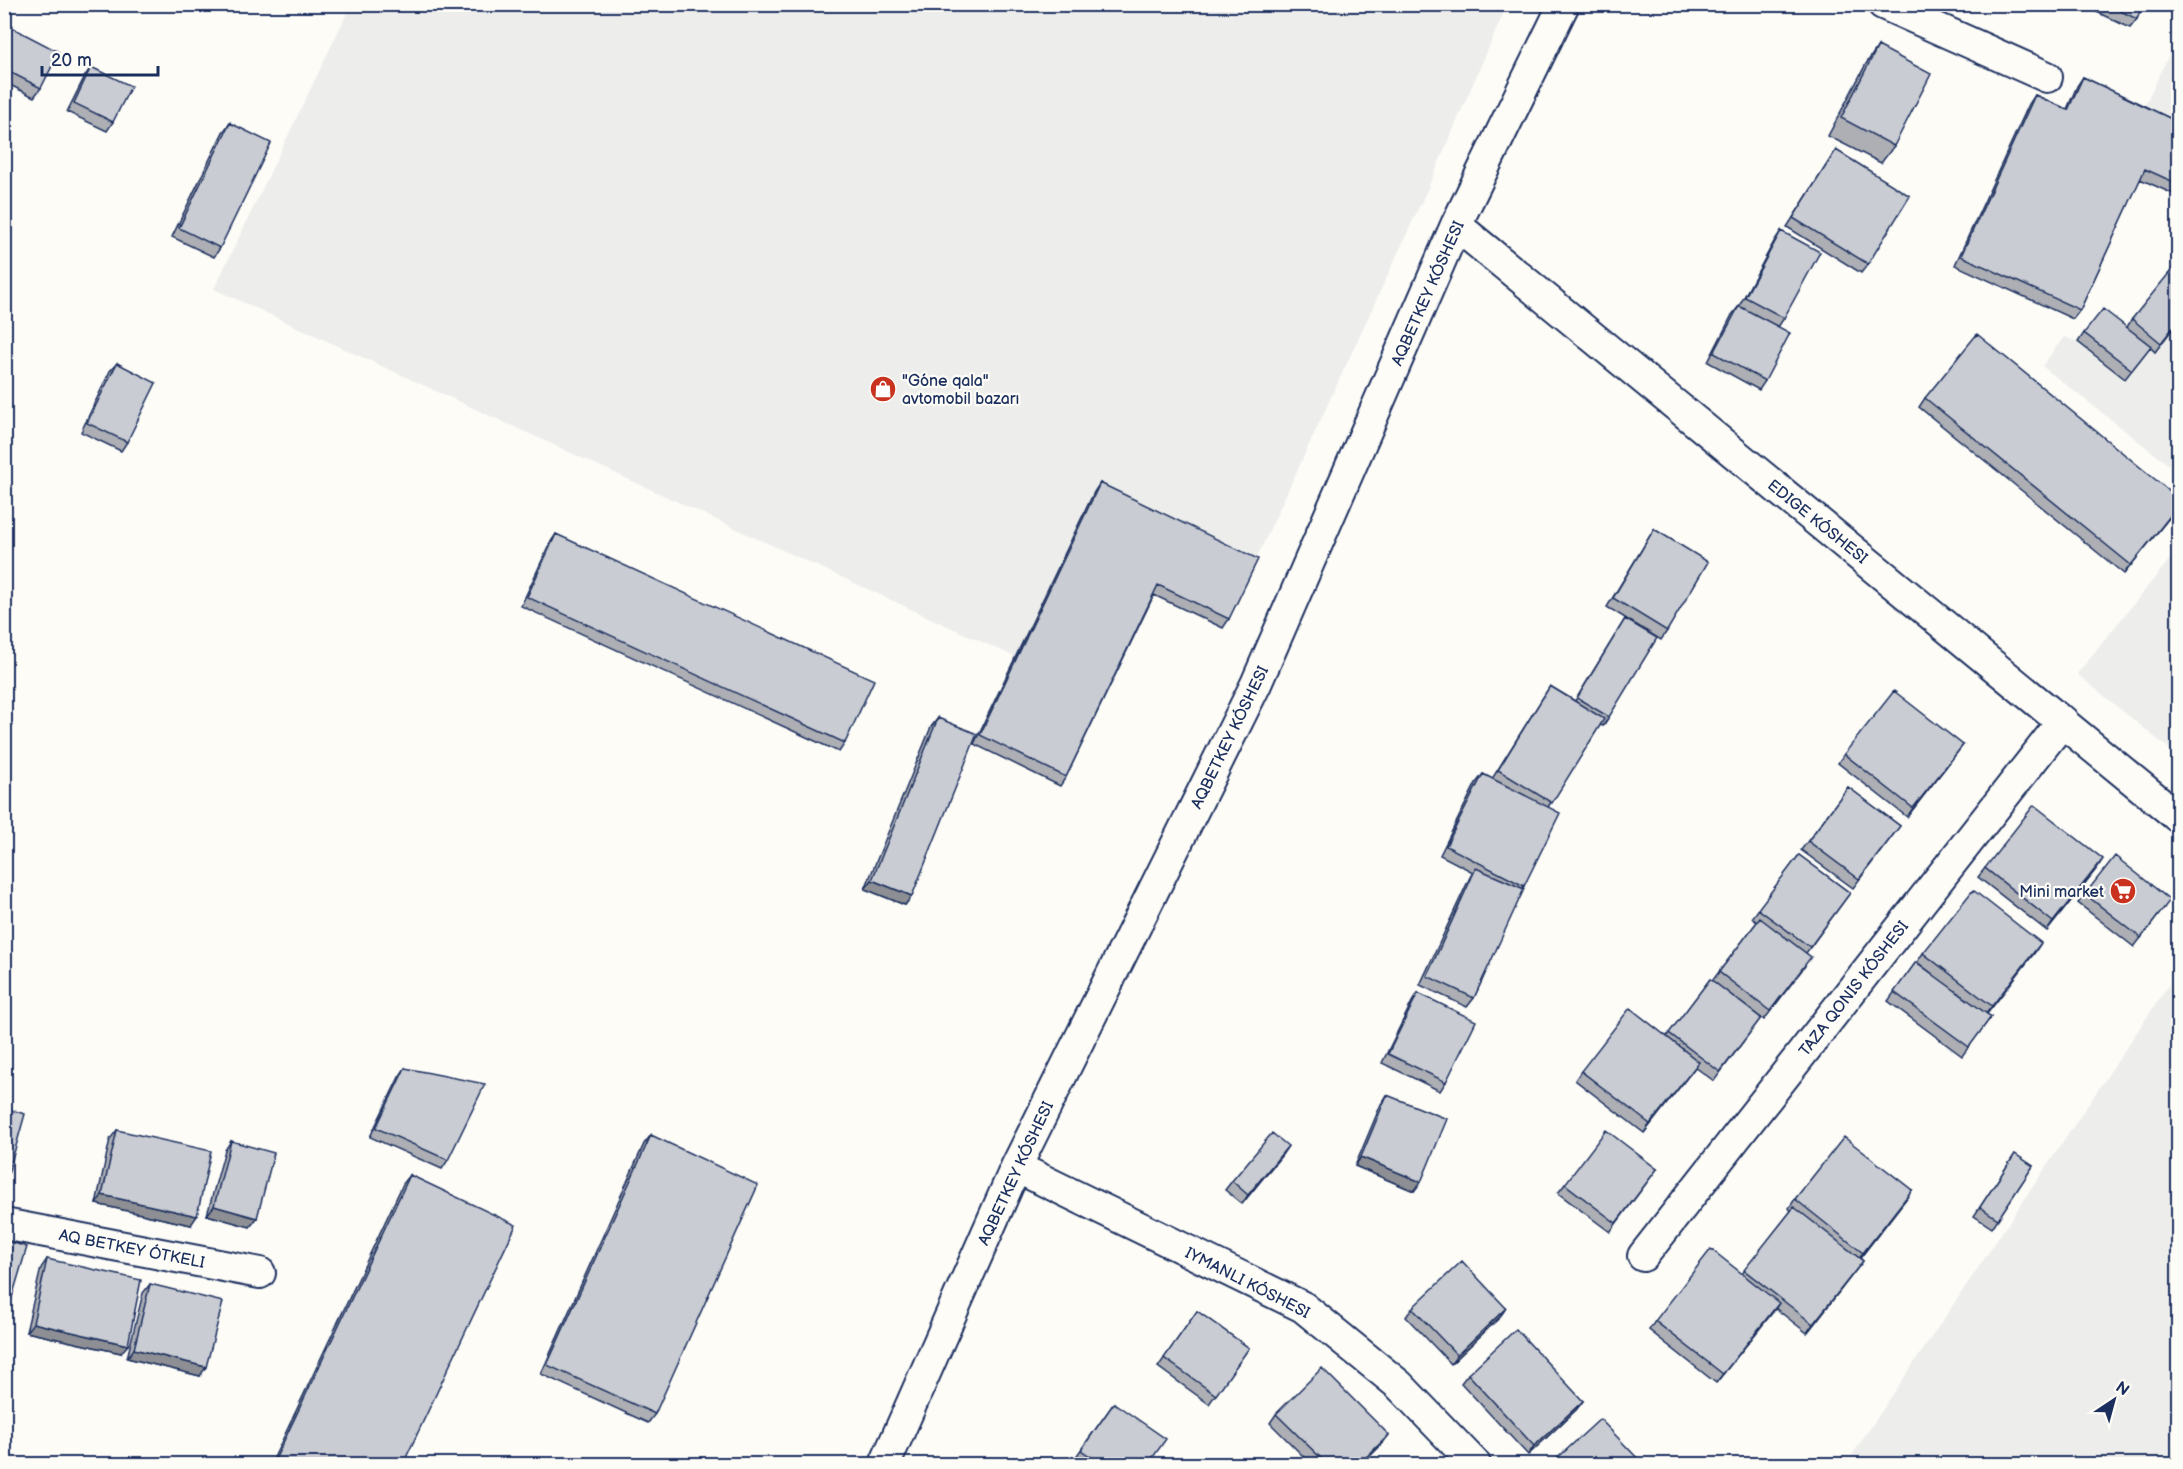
<svg xmlns="http://www.w3.org/2000/svg" width="2183" height="1469" font-family="'Balsamiq Sans',sans-serif">
	<rect width="100%" height="100%" fill="#fdfcf7"/>
	<filter id="ink" filterUnits="userSpaceOnUse"><feTurbulence type="fractalNoise" baseFrequency=".0167" numOctaves="2"/><feDisplacementMap in="SourceGraphic" scale="12" xChannelSelector="R" yChannelSelector="G"/><feConvolveMatrix kernelMatrix="1 2 1 2 8 2 1 2 1" color-interpolation-filters="sRGB"/></filter>
	<g filter="url(#ink)">
		<path fill="#edeeec" d="M351,5h1156l-79,183 -176,380 -158,-75 -79,164 -801,-368z
			M2178,36v97l-38,-18z
			M2178,263v209l-136,-106 22,-29 14,5 27,-32 21,18z
			M2178,549v207l-101,-82z
			M2178,971v493h-332z"/>
		<g fill="none" stroke-linecap="round" stroke-linejoin="round">
			<defs>
				<path id="street" d="M1883,4l164,73
					M1456,225l722,592
					M1016,1167l287,140 96,78 76,79
					M4,1224l256,49
					M1643,1256l420,-535
					M885,1464l131,-297 240,-483 200,-459 108,-221"/>
			</defs>
			<use href="#street" stroke="#1b2f5e" stroke-width="34"/>
			<use href="#street" stroke="#fdfcf7" stroke-width="30"/>
		</g>
		<path fill="#adafb5" stroke="#1b2f5e" stroke-width="1.5" d="M2080,4h63l-6,15 -7,9z
			M4,25l37,63 -7,9 -30,-15z
			M1878,46l16,100 -13,17 -53,-27 38,-72z
			M91,67l22,55 -6,9 -40,-19 18,-36z
			M2083,77l95,45v74l-38,-17 -60,131 -7,9 -118,-54 74,-161 6,-9 32,14 10,-23z
			M230,123l-10,125 -6,9 -42,-20 51,-105z
			M1836,150l32,114 -7,9 -74,-46z
			M1781,231l3,87 -6,9 -13,54 -6,9 -51,-28 24,-47 7,-9 36,-66z
			M2132,319l46,3 -23,30 -5,-5 -25,32 -47,-37 6,-9 43,-6z
			M117,363l10,79 -6,9 -40,-19 29,-61z
			M1925,398l253,100 -54,76 -205,-167z
			M1100,483l129,136 -6,9 -69,-33 -88,182 -6,9 -86,-42 120,-252z
			M1654,529l13,102 -6,9 -54,-33z
			M556,534l289,209 -6,9 -318,-146 29,-63z
			M1625,619l-16,98 -6,9 -3,-1 -52,82 -24,79 -50,112 -7,9 -47,-22 50,-108 3,-5 -33,-17 36,-72 7,-9 9,5 58,-93 25,15z
			M938,718l-26,178 -7,9 -40,-16 66,-162z
			M1963,745l-56,72 -69,-54 6,-9z
			M1848,787l52,39 -47,62 -52,-38z
			M1799,855l51,38 -44,60 -1,13 -41,54 -52,-39 45,-59 -5,-4z
			M1985,868h112l-50,63 -69,-54z
			M2085,894l79,14 -30,39 -56,-44z
			M2035,952l-48,62 4,3 -29,39 -74,-55 28,-39 18,13 -17,-13 6,-9z
			M1710,979l51,39 -47,63 -19,-14 -51,66 -69,-53 6,-9 86,-35z
			M1418,993l28,89 -6,9 -58,-28 30,-61z
			M405,1068l43,92 -6,9 -72,-32 29,-60z
			M1387,1095l34,87 -7,9 -59,-25 26,-62z
			M117,1130l74,95 -95,-21 14,-65z
			M651,1135l4,279 -7,9 -107,-49 103,-230z
			M231,1141l26,77 -7,9 -43,-12 18,-65z
			M1288,1146l-46,58 -17,-14 7,-9z
			M2015,1154l18,12 -41,62 -18,-12z
			M1657,1169l-47,63 -52,-39 7,-9z
			M410,1175l-7,289h-132l132,-280z
			M1912,1190l-52,68 3,3 -56,72 -32,-25 -59,75 -67,-53 6,-9 87,-47 49,-63 -2,-3 6,-9z
			M47,1259l74,94 -95,-21 15,-64z
			M150,1284l50,92 -73,-18 16,-65z
			M1412,1308l88,9 -49,47 -45,-47z
			M1197,1311l52,37 -40,56 -51,-37z
			M1468,1374l115,27 -7,9 -48,45 -67,-72z
			M1114,1403l34,61h-65l-8,-6z
			M1276,1414l106,30 -20,20h-51l-41,-41z"/>
		<path fill="#8d8f94" stroke="#1b2f5e" stroke-width="1.5" d="M2178,506v1l-54,67 7,-9z
			M1963,745l-56,72 6,-9z
			M2103,859l-6,9 -50,63 6,-9z
			M872,880l40,16 -7,9 -40,-16z
			M2041,943l-6,9 -50,63z
			M1699,1062l-6,8 -49,63 6,-9z
			M1288,1146l-6,9 -40,49 6,-9z
			M1361,1157l60,25 -7,9 -59,-25z
			M1912,1190l-6,9 -49,63 6,-9z
			M102,1195l95,21 -6,9 -95,-21z
			M214,1206l43,12 -7,9 -43,-12z
			M1863,1261l-56,72 6,-9z
			M1779,1303l-6,9 -57,71 7,-9z
			M1506,1308l-6,9 -49,47 6,-9z
			M33,1323l95,22 -7,8 -95,-21z
			M134,1349l72,18 -6,9 -73,-18z
			M1583,1401l-7,9 -48,45 6,-9z
			M1389,1435l-7,9 -20,20h-3z"/>
		<path fill="#c9ccd3" stroke="#1b2f5e" stroke-width="1.5" d="M2106,4h37l-6,15z
			M5,24l54,28 -18,36 -37,-19v-44z
			M1878,46l53,28 -37,72 -53,-28z
			M91,67l40,19 -18,36 -39,-19z
			M2083,77l95,45v62l-33,-15 -65,141 -119,-54 74,-161 33,15z
			M230,123l41,20 -51,105 -41,-20z
			M1836,150l74,46 -42,68 -75,-46z
			M1781,231l39,21 -36,66 -39,-21z
			M2178,262v59l-17,22 -29,-24z
			M1739,306l51,27 -25,48 -51,-28z
			M2103,309l48,37 -19,24 -48,-37z
			M1977,334l201,164v8l-47,59 -206,-167z
			M117,363l39,20 -29,59 -40,-19z
			M1100,483l158,76 -29,60 -71,-34 -92,192 -86,-42z
			M1654,529l54,33 -41,69 -54,-33z
			M556,534l318,146 -29,63 -318,-146z
			M1625,619l32,19 -48,79 -32,-19z
			M1550,686l54,33 -52,84 -54,-33z
			M1894,691l69,54 -50,63 -69,-54z
			M938,718l39,16 -65,162 -40,-16z
			M1483,774l77,39 -36,73 -78,-40z
			M1848,787l52,39 -41,53 -51,-38z
			M2034,805l69,54 -50,63 -68,-54z
			M1799,855l51,38 -40,54 -52,-38z
			M2115,856l55,44 -29,38 -56,-44z
			M1476,868l48,21 -50,109 -47,-22z
			M1973,890l68,53 -49,63 -69,-53z
			M1760,918l51,39 -41,54 -51,-39z
			M1916,962l75,55 -22,30 -75,-55z
			M1710,979l51,39 -41,54 -51,-39z
			M1418,993l58,28 -30,61 -58,-28z
			M1630,1008l69,54 -49,62 -69,-53z
			M405,1068l80,16 -37,76 -72,-32z
			M1387,1095l60,24 -26,63 -60,-25z
			M4,1108l21,6 -18,64h-3z
			M117,1130l94,21 -14,65 -95,-21z
			M1606,1130l51,39 -41,54 -51,-39z
			M1272,1133l16,13 -40,49 -16,-14z
			M651,1135l107,50 -103,229 -108,-49z
			M1844,1137l68,53 -49,63 -68,-54z
			M231,1141l43,12 -17,65 -43,-12z
			M2015,1154l18,12 -35,53 -18,-12z
			M410,1175l106,50 -113,239h-130z
			M1794,1207l69,54 -50,63 -69,-54z
			M4,1240l23,7 -23,77z
			M1711,1249l68,54 -56,71 -68,-53z
			M47,1259l94,21 -13,65 -95,-22z
			M1462,1261l44,47 -49,47 -45,-47z
			M150,1284l73,18 -17,65 -72,-18z
			M1197,1311l52,37 -33,47 -52,-37z
			M1516,1329l67,72 -49,45 -66,-72z
			M1322,1368l67,67 -30,29h-32l-51,-50z
			M1114,1403l52,36 -18,25h-46l-21,-14z
			M1600,1419l43,45h-92z"/>
	</g>
	<defs>
		<symbol id="shop-disc" viewBox="-11 -11 22 22"><circle r="9.5" fill="#c8321e" stroke="#fdfcf7"/><path d="M-5-2.5h2.3a2.7 3.5 0 0 1 5.4 0H5L5.5 6h-11ZM-1.5-2.5h3a1.5 2.3 0 0 0-3 0Z" fill="#fff"/></symbol>
		<symbol id="supermarket-disc" viewBox="-11 -11 22 22"><circle r="9.5" fill="#c8321e" stroke="#fdfcf7"/><path d="M-6-5.5h2.5l.6 2H6L4.5 2H-2.5L-4.4-4H-6ZM-1.5 3.2a1.3 1.3 0 1 0 .1 0ZM3 3.2a1.3 1.3 0 1 0 .1 0Z" fill="#fff"/></symbol>
	</defs>
	<g fill-rule="evenodd">
		<use href="#shop-disc" x="868" y="374" width="30" height="30"/>
		<use href="#supermarket-disc" x="2108" y="876" width="30" height="30"/>
	</g>
	<g text-anchor="middle" stroke-width="4.5" stroke-linejoin="round" paint-order="stroke">
		<g font-size="16" fill="#1b2f5e" stroke="#fdfcf7">
			<text transform="translate(1427 293) rotate(-66)" y="6">AQBETKEY KÓSHESI</text>
			<text transform="translate(1818 521) rotate(39)" y="6">EDIGE KÓSHESI</text>
			<text transform="translate(1229 737) rotate(-64)" y="6">AQBETKEY KÓSHESI</text>
			<text transform="translate(1853 988) rotate(-52)" y="6">TAZA QONIS KÓSHESI</text>
			<text transform="translate(1015 1173) rotate(-65)" y="6">AQBETKEY KÓSHESI</text>
			<text transform="translate(132 1248) rotate(11)" y="6">AQ BETKEY ÓTKELI</text>
			<text transform="translate(1248 1282) rotate(27)" y="6">IYMANLI KÓSHESI</text>
		</g>
		<g font-size="16" fill="#1b2f5e" stroke="#fdfcf7" text-anchor="start">
			<text x="902" y="386">"Góne qala"<tspan x="902" dy="18">avtomobil bazarı</tspan></text>
			<text x="2104" y="897" text-anchor="end">Mini market</text>
		</g>
	</g>
	<rect width="2183" height="1469" fill="none" stroke="#fdfcf7" stroke-width="24"/>
	<rect x="12" y="12" width="2159" height="1445" fill="none" stroke="#1b2f5e" stroke-width="2" filter="url(#ink)"/>
	<g transform="translate(2114 1400) rotate(36)" stroke="#fdfcf7" stroke-width="4.5" paint-order="stroke">
	<path d="M0-4.5L10 22L0 15L-10 22Z" fill="#1b2f5e"/>
	<text y="-9" font-size="16" font-weight="bold" text-anchor="middle" fill="#1b2f5e">N</text>
	</g>
	<path d="M42 66v9h116v-9" fill="none" stroke="#1b2f5e" stroke-width="3"/>
	<text x="51" y="66" font-size="18" fill="#1b2f5e" stroke="#fdfcf7" stroke-width="4.5" paint-order="stroke">20 m</text>
</svg>
